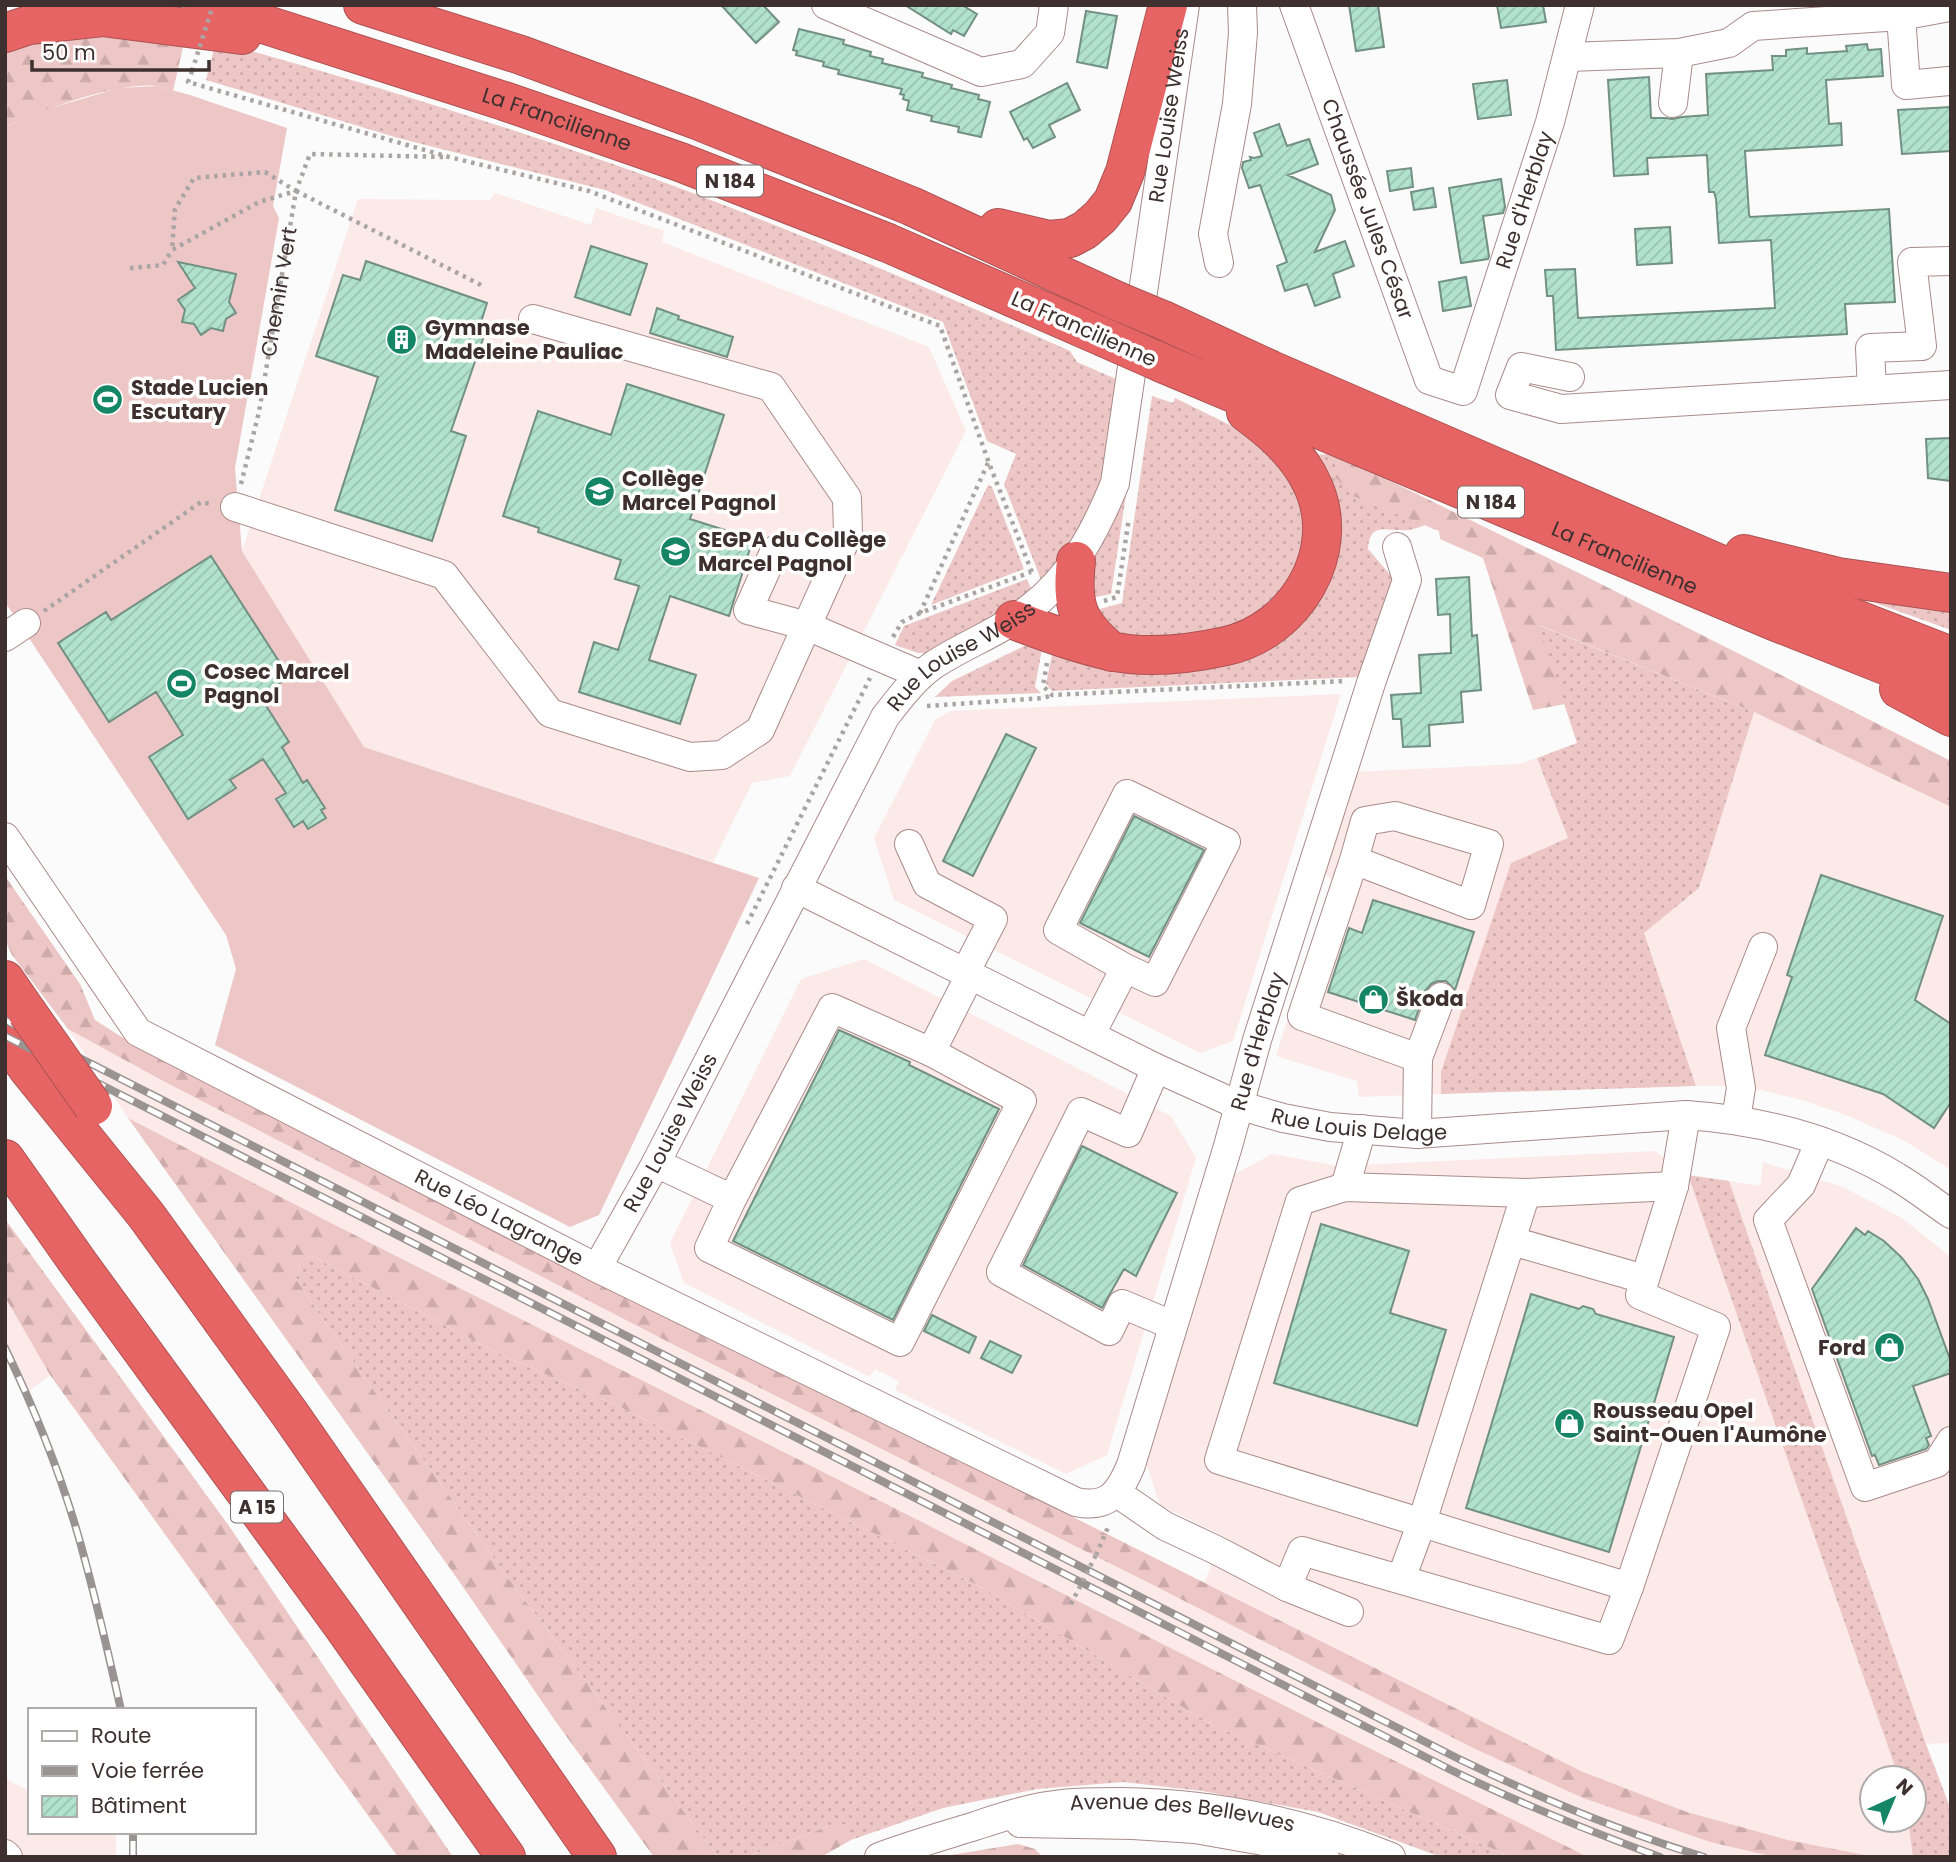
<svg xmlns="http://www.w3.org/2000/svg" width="1956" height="1862" font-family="Poppins,sans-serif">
	<defs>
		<pattern id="grass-dots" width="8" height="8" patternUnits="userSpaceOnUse" patternTransform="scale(1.75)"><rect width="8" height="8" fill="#edc7c5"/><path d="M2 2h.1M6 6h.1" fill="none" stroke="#ccabaa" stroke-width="1.8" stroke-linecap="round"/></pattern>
		<pattern id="forest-firs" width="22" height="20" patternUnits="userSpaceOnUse" patternTransform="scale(1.75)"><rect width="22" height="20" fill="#edc7c5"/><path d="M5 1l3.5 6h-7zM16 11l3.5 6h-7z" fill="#ccabaa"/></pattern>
		<pattern id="building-hatch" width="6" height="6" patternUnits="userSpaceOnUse" patternTransform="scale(1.75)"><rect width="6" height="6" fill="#b1e2cd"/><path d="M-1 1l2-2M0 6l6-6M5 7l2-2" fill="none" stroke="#99c2b0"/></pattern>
	</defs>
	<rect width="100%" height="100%" fill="#fbfbfb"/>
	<path fill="#fceae9" d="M495,193l96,32 5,-17 68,23 -2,11 267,105 37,84 -176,345 -38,7 -39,79 -349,-115 -122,-196 116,-352 132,1z
		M1341,694l-108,347 -33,12 -306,-153 -20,-62 61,-118 15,-9z
		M1754,712l197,95v363l-46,-29 -59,-26 -44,-15 -41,-10 -37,-4h-28l-52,-153 55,-45z
		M1537,758l31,80 -127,234v22l-82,3 -2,-16 -81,-25 55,-176 -8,-10 30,-98 166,-8z
		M864,959l307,157 25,42 -89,297 -41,19 -171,-84 4,-9 -24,-12 -5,8 -186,-94 -14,-40 131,-264z
		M68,1029l97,53 513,265 471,236 326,166 108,49 127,44 64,15h-186l-265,-132 -988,-500 -207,-107z
		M1655,1151l33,24 211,603h-27v42h36l5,37h-38l-87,-17 -101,-28 -104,-40 -379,-190 21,-45 -65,-32 -15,-45 88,-285 39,-21 67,12z
		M1763,1162l80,25 59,31 49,39v486l-25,1 -197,-563 31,5z
		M5,1297l45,78 -25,19 -20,-38z
		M5,1779l25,12v41h81l5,3v22h-111z"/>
	<path fill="url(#grass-dots)" d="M216,41c133,37 265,77 394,122 157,55 309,121 460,188l7,11 41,18c-5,35 -9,73 -19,108 -10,34 -36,65 -58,92l-37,-96 12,-30 -29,-13 -44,-119 -338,-132 -207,-52 -192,-58z
		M1152,396l21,7 2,-5 61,30 29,20 29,33 11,48 -6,41 -31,39 -51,22 -90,7 -38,-26 33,-9z
		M1335,454l20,43 70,28c-8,3 -15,6 -23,5 -19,0 -32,-7 -34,19l24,28 1,9 -32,91 -309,14 -6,-7 8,-39 54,25 19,3 181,-60 2,-158z
		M1129,475l-18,119 -25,5 1,-31 32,-58z
		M988,485l4,2 32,82 -93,36z
		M1027,579l5,12 -16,14 -88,48h-10l-23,-8 9,-19z
		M1867,600l84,6v24z
		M1538,625l216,87 -55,176 -55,45 52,153 -255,8v-22l70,-209 57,-25 -31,-80 40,-15z
		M1024,646h5l13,3 -7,38 6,6 -106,4 17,-16z
		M1688,1175l41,6 197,563 25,66v47h-38l-5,-37h6v-42h-15z
		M312,1256l190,99 114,50 363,181 232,138 300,133h-70l-123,-45 -116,-21 -79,-9 -86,7 -94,19 -92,32 4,-4 -23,-11 -86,32h-28l-210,-279 -186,-260 -26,-39 5,-19z"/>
	<path fill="url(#forest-firs)" d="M56,36l129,2 -12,53c-5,-2 -11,-4 -16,-5 -43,-4 -113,24 -152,41v-77z
		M1335,454l256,125 360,182v46l-197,-95 -215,-87 26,79 -32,6 -50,-152 -43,-19 -1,-8 -84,-34 -20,-20z
		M5,876l75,108 15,36 44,28 496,255 312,151 636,318 104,40 101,28 87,17h-101l-64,-15 -127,-44 -108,-49 -326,-166 -471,-236 -513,-265 -97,-53 -56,-74 -7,-15z
		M128,1118l207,107 988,500 265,132h-77l-300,-133 -232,-138 -363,-181 -114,-50 -190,-99 -11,4 -5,19 26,39 186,260 210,279h-64l-98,-135 -102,-148z
		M5,1219l224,307 224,331h-55l-348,-482 -45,-78z
		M843,1824l6,2 6,6v4l-4,4 -30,17h-75l86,-32z
		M1018,1844l17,5 6,6 -1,2h-101z"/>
	<path fill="#edc7c5" d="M157,86l33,9 97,33 -14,78 6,12 -44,250 7,83 122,196 395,131 -160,337 -29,12 -355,-182 21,-76 -10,-34 -221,-333v-475l36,-16 78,-23z"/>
	<path fill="url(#building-hatch)" stroke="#729083" stroke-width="2" d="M721,5h42l16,17 -23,21z
		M905,5h57l15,9 -13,22 -11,-6 -2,4z
		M1349,5h29l6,42 -28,4z
		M1497,5h46l3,17 -45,6z
		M1086,11l31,5 -10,52 -30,-6z
		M799,29l45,11 -1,4 28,8 -1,4 13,3 -1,4 41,10 -1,4 30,8 -1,3 28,7 -1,4 12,3 -9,35 -23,-5 1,-5 -28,-6 1,-5 -25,-6 2,-9 -6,-2 1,-4 -4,-1 2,-5 -64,-15 1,-4 -16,-4 1,-4 -28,-7 1,-4 -4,-1z
		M1867,44l1,6 13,-1 2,27 -57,4 3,44 12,-1 1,22 -97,6 4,63 1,3 139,-8 6,93 -50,2 2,30 -291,16 -3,-54h-6l-2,-26 30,-1 3,49 197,-10 -4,-68 -52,3 -3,-44 -2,-7h-5l-2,-37 -60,3 1,16 -34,2 -6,-96 41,-3 2,41h15l6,1 10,-2 26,-2 -2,-41 67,-4 -1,-14h14v-6l21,-2v6l40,-3 -1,-5z
		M1507,80l4,35 -33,4 -5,-35z
		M1067,83l13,27 -31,15 6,12 -22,11 -6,-10 -3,2 -14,-28z
		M1951,107v44l-49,3 -4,-44z
		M1279,124l8,22 22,-7 9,25 -30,11 43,20 4,15 -20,42 30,-11 9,25 -21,8 7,23 -25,9 -8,-22 -22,7 -8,-25 10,-4 -27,-77 -11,3 -7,-20 1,-6 8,-2 -1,-3 4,1 8,-2 -8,-23z
		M1411,168l2,19 -23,4 -3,-20z
		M1501,179l4,28 -2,6 -20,3 6,40 -1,3 -27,4 -12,-75z
		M1433,188l3,19 -22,3 -3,-18z
		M1670,227l2,36 -35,2 -2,-36z
		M591,246l56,18 -17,51 -55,-18z
		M366,261l121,42 -6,19 7,2 -37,107 15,5 -34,105 -97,-31 43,-133 -62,-21 27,-81 17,5z
		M178,262l58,12 -7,28 7,11 -10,6 -3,12 -12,-3 -10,7 -7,-11 -12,-2 3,-12 -7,-10 17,-12z
		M1466,277l5,29 -28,5 -4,-29z
		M657,308l22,8 -1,3 55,18 -6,20 -77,-24z
		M627,384l97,31 -34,104 63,20 -24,77 -59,-20 -21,64 47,15 -16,49 -101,-32 15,-50 24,8 21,-64 -24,-7 6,-19 -83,-28 1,-4 -36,-12 35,-105 73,24z
		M1951,438v43l-23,-3 -2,-39z
		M211,556l78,121 -29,19 29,46 -7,5 21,36 4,-3 18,28 -4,2 5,8 -18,11 -5,-8 -9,6 -18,-28 10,-6 -23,-34 -33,21 6,8 -48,31 -39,-62 34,-22 -27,-43 -47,30 -51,-79 48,-31 5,8z
		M1469,577l3,59 5,-1 4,55 -20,2 2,30 -34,3 1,21 -27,1 -2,-28h-8l-2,-24 30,-2 -2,-38 32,-2 -1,-39 -12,1 -2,-36z
		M1006,734l30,14 -63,128 -30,-15z
		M1134,816l70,34 -55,107 -69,-34z
		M1821,875l122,41 -28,84 36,24v78l-17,26 -51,-34 -118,-39 27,-78 -5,-2z
		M1373,900l101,32 -19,58 -9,-9h-8l-7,3 -6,7 -10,29 -87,-28 21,-64 13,5z
		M839,1030l71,32 -1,3 90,44 -106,211 -160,-79z
		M1082,1146l95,47 -41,83 -12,-7 -22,39 -79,-43z
		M1321,1224l88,27 -19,62 56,17 -29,96 -143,-43z
		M1856,1228l9,7 3,-4 16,10 18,17 16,21 10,20 23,63v11l-38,13 18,50 -5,2 3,7 -3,4 -47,16 -4,-10 -3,1 -60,-167z
		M1531,1294l48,15 4,-3 10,3 3,5 78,23 -65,215 -143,-44z
		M932,1315l44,22 -7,16 -45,-22z
		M990,1341l31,15 -9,17 -31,-15z"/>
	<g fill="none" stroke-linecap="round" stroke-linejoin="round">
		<defs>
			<g id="minor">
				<path d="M826,5l155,67 41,-8 28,-31 4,-28"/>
				<path id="s2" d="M1294,5l135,375 34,11 87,-269 30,-117"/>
				<path d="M1901,16l43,-8"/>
				<path d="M1568,57l111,-4 50,-10 24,-17 148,-10 5,69 43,-4"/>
				<path d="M1673,103l6,-50"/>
				<path d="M1219,263l-6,-29 24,-130 6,-71 -1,-28"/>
				<path d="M1570,377l-49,-10 -11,28 51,14 390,-24"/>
				<path d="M1872,390l-2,-42 52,-2 -10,-84 39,-1"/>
				<path d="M235,507l209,68 106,138 140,44 32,-2 38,-25 88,-196 -1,-36 -76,-111 -238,-68"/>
				<path d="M835,564l-60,-14 -27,60 59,16 114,49"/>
				<path d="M5,637l21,-14"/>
				<path id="s3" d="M5,837l133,195 459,236 479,234c33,7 44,-10 55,-37l97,-319 29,-106 115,-360 35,-100 -10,-33"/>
				<path d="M909,844l18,40 66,35 -28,54"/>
				<path d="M1354,860l11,-39 30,-5 94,28 -18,61 -117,-45 -52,156 116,42"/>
				<path id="s4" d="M796,888l360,180 82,37 45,13 47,9 87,7 269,-19c74,5 147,23 211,62 19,11 36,25 54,37"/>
				<path d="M1091,1034l34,-66 30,14 71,-140 -99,-48 -69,136 67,38"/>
				<path d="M931,1052l39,-77"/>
				<path d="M1156,1068l-28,65 -47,-21 -80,160 108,59 13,-27 50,21"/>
				<path d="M1736,1119l5,-31 -10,-60 32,-81"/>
				<path d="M1417,1134l1,-76 23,-61"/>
				<path d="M1820,1141l-19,44 -33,35 97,267 72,-24 14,-22"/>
				<path d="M656,1163l76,36 -23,49 191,94 122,-241 -91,-49 -99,-44 -100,191"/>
				<path d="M1345,1187l17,-58"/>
				<path d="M1526,1193l148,-7"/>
				<path d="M1512,1241l132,38"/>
				<path id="s5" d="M597,1268l59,-105 229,-446c14,-18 28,-37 47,-51 31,-21 67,-33 97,-57 43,-33 66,-77 86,-126l70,-478"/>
				<path d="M1117,1493l48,33 51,24 71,37 62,25"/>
				<path d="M1287,1587l15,-36 307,89 20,-53 -410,-127 81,-259 45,-14 181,6 -104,329 -21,57"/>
				<path d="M1629,1587l87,-260 -76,-32 34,-109 12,-71"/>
				<path d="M1020,1823l113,2 62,4 68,12 62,16"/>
				<path d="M5,1854l3,3"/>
				<path id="s6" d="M879,1857c32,-12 64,-21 96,-31 24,-8 47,-16 72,-20 25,-4 49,-4 74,-4 93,1 184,20 270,55"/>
			</g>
			<g id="highway">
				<path id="s7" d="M204,5l300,96 176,61 208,81 215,94"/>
				<path d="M363,5l158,50 176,65 214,86 206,95"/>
				<path d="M5,33l24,-8 73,-8 140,18"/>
				<path d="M998,228l51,12 21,-2 15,-8 15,-13 13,-16 12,-29 43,-167"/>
				<path d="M1165,321l106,49 502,217 178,69"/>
				<path id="s8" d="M1162,363l612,258 121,48 56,19"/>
				<path d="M1744,554l94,23 113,16"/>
				<path d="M1076,561c-5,45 1,62 36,91"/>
				<path d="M1014,620c31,12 63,24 96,31 37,8 80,3 116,-5 69,-15 117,-94 87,-160 -14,-32 -40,-54 -67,-74"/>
				<path d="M1899,689l52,28"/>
				<path d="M5,980l22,32"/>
				<path d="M5,1037l24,33 117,145 144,199 307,443"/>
				<path d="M5,1159l74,105 261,358 166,235"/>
			</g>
		</defs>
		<use href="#minor" stroke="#aa8b89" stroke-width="30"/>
		<use href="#highway" stroke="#ac5252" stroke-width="40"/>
		<g stroke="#aaa5a4" stroke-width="4.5" stroke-dasharray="3.5 5" stroke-linecap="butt">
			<path d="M192,71l-4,11 261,75 140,34 351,135 49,137 44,112"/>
			<path d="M265,172l31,19 -37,11 -87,48 3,-41 19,-31z"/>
			<path d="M296,191l187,95"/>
			<path d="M130,268l33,-3 9,-15"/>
			<path d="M988,463l-68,150 111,-41"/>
			<path id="s1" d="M241,484l18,-72 37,-221 14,-37 133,3"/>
			<path d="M1104,601l13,-4 12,-79"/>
			<path d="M44,611l157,-109 10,2"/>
			<path d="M893,637l9,-15 18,-9"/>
			<path d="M1047,663l-4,23 9,9 294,-14"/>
			<path d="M927,706l117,-8 8,-3"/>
			<path d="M747,924l123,-246"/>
			<path d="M1096,1555l13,-30"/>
		</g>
		<use href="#minor" stroke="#fff" stroke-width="28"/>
		<use href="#highway" stroke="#e76465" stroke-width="38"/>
		<defs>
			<path id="rail" d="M5,1020l1452,738c80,39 162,73 247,99
				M5,1036l1446,734c68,33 138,61 209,87
				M5,1348c33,68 62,142 81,216 13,48 24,97 35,146
				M133,1857v-25"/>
		</defs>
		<use href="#rail" stroke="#999392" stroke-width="8"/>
		<use href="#rail" stroke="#fff" stroke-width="5" stroke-dasharray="16" stroke-linecap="butt"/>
		<defs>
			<path id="highway-bridge" d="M1117,301l48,20
				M1103,337l59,26
				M27,1012l66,94"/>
		</defs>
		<use href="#highway-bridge" stroke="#ac5252" stroke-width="40" stroke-linecap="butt"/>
		<path stroke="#aaa5a4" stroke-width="4.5" stroke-dasharray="3.5 5" stroke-linecap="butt" d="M192,71l21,-66
			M1071,1604l25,-49"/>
		<use href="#highway-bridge" stroke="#e76465" stroke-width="38"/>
	</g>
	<defs>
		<symbol id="building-disc" viewBox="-11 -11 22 22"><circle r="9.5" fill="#158665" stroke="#fff"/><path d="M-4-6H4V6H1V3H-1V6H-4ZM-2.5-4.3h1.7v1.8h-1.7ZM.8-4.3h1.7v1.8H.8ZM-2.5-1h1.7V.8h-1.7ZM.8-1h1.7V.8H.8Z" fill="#fff"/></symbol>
		<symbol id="stadium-disc" viewBox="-11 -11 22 22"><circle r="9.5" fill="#158665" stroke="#fff"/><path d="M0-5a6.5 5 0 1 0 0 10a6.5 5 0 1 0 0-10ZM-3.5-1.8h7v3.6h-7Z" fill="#fff"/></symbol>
		<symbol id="school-disc" viewBox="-11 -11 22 22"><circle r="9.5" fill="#158665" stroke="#fff"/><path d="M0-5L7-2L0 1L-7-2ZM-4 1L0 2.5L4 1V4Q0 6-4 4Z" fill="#fff"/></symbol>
		<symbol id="shop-disc" viewBox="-11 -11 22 22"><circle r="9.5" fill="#158665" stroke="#fff"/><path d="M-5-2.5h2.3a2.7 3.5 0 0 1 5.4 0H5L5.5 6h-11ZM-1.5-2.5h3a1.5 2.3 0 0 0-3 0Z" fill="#fff"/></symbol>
	</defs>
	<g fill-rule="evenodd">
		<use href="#building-disc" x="384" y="322" width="35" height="35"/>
		<use href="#stadium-disc" x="90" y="382" width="35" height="35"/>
		<use href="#school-disc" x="582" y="474" width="35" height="35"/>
		<use href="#school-disc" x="658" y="534" width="35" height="35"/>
		<use href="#stadium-disc" x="164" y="666" width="35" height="35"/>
		<use href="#shop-disc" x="1356" y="982" width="35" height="35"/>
		<use href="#shop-disc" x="1872" y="1330" width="35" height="35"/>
		<use href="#shop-disc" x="1552" y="1406" width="35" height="35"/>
	</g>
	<g text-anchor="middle" stroke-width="7" stroke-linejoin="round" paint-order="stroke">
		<g fill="#fff" stroke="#776e6d" stroke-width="2">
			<rect x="697" y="165.5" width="66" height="31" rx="5"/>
			<rect x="1458" y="486.5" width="66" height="31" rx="5"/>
			<rect x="231" y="1491.5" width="52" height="31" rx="5"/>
		</g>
		<g font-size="19" font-weight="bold" fill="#3d302f">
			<text x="730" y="188">N 184</text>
			<text x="1491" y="509">N 184</text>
			<text x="257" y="1514">A 15</text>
		</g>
		<g font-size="21" fill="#3d302f" stroke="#fff">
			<text dy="7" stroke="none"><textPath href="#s5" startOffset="1330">Rue Louise Weiss</textPath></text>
			<text dy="7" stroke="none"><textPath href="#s7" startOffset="371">La Francilienne</textPath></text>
			<text dy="7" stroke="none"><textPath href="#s2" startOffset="635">Rue d'Herblay</textPath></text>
			<text dy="7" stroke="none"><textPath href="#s2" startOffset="217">Chaussée Jules César</textPath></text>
			<text dy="7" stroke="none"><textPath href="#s1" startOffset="196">Chemin Vert</textPath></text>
			<text transform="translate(1084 329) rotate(24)" y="7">La Francilienne</text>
			<text dy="7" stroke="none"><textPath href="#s8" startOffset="502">La Francilienne</textPath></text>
			<text dy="7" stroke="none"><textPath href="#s5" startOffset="721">Rue Louise Weiss</textPath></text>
			<text dy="7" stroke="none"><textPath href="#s3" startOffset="1802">Rue d'Herblay</textPath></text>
			<text dy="7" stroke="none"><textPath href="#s4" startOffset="616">Rue Louis Delage</textPath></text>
			<text dy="7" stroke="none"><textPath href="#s5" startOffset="154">Rue Louise Weiss</textPath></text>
			<text dy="7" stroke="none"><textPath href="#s3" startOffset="642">Rue Léo Lagrange</textPath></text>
			<text dy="7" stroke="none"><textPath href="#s6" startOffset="312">Avenue des Bellevues</textPath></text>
		</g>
		<g font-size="21" font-weight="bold" fill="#3d302f" stroke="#fff" text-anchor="start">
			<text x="425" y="335">Gymnase<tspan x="425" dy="24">Madeleine Pauliac</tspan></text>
			<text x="131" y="395">Stade Lucien<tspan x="131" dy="24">Escutary</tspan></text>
			<text x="622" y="486">Collège<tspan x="622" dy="24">Marcel Pagnol</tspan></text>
			<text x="698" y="547">SEGPA du Collège<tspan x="698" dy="24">Marcel Pagnol</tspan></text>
			<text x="204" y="679">Cosec Marcel<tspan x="204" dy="24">Pagnol</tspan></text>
			<text x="1396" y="1006">Škoda</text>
			<text x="1866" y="1355" text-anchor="end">Ford</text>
			<text x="1593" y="1418">Rousseau Opel<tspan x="1593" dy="24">Saint-Ouen l'Aumône</tspan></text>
		</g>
	</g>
	<rect width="1956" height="1862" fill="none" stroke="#3d302f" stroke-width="14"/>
	<rect x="28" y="1708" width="228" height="126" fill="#ffffff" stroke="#b1acac" stroke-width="2"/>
	<rect x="42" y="1731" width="35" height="10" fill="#ffffff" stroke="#b1acac" stroke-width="2"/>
	<text x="91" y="1743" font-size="21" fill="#3d302f">Route</text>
	<rect x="42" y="1766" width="35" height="10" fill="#999392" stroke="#b1acac" stroke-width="2"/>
	<text x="91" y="1778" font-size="21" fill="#3d302f">Voie ferrée</text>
	<rect x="42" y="1796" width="35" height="21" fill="url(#building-hatch)" stroke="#b1acac" stroke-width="2"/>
	<text x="91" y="1813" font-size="21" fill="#3d302f">Bâtiment</text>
	<g transform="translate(1893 1799) rotate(44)"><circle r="33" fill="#ffffff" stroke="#b1acac" stroke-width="2"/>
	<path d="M0-5L12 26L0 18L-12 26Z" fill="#158665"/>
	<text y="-10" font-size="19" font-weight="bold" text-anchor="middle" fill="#3d302f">N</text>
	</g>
	<path d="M32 60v10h177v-10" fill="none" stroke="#3d302f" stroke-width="3.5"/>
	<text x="42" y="60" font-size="21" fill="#3d302f" stroke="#ffffff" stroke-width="5" paint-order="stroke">50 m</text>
</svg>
